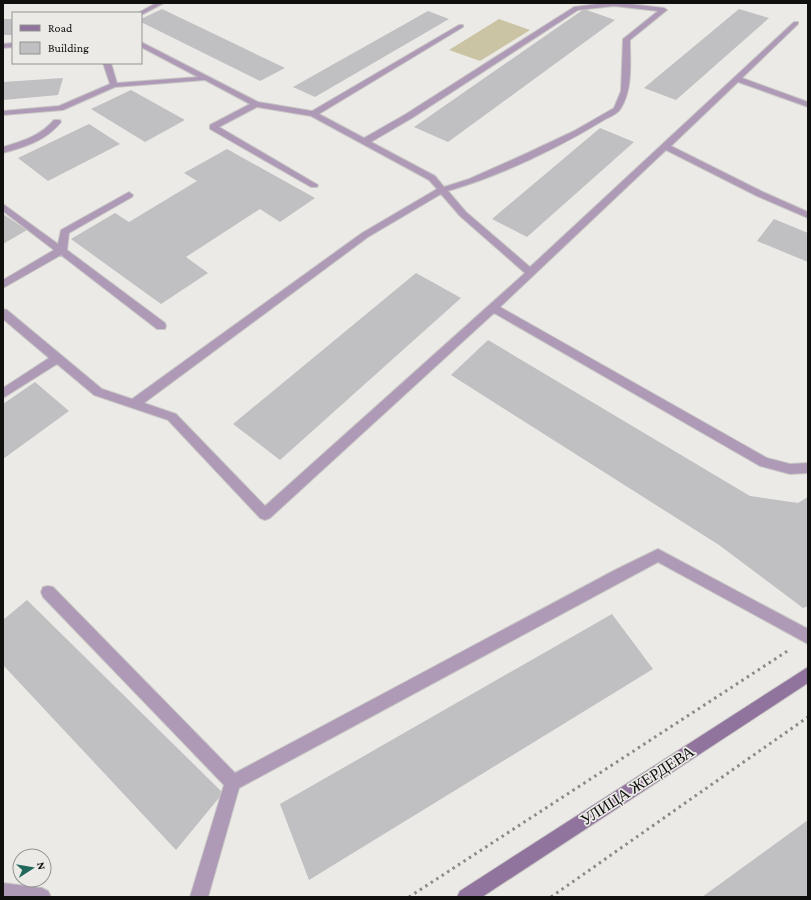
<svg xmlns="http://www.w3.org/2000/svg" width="811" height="900" font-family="'Crimson Pro',serif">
	<rect width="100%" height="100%" fill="#ebeae7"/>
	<path fill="#cac3a4" d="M499,19l31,11 -50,31 -31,-11z"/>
	<path fill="#c0bfc1" d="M162,9l123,59 -25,13 -119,-59v-3z
		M584,9l31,11 -167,122 -34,-15z
		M739,9l30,9 -93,82 -32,-12z
		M428,11l21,8 -134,78 -22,-10z
		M3,19h10v16h-10z
		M63,78l-5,17 -55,5v-18z
		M131,90l54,30 -40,22 -54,-33z
		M89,124l31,20 -72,37 -30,-23z
		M600,128l34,14 -107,95 -35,-18z
		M227,149l88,49 -35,24 -20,-13 -74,48 22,16 -47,31 -90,-65 44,-26 14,9 68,-41 -13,-8z
		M3,214l24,16 -24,14z
		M774,219l34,14v29l-51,-21z
		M416,273l45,25 -181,162 -47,-36z
		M488,340l262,156 48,7 10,-6v109l-5,2 -84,-63 -268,-170z
		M35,382l34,29 -66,48v-55z
		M27,600l196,193 -47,57 -173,-185v-45z
		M612,614l41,55 -344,211 -29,-76z
		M808,820v77h-106z"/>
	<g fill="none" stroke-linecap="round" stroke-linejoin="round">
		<defs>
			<path id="lane" d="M156,3h8l-21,11 -5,-1z
				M605,3h17l42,5 3,2 -37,30c0,23 3,48 -9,68 -3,6 -12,9 -17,12 -48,29 -102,55 -156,71l18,21 64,55 264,-245h4v2l-56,54 66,24v5l-70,-25 -67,64 92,46 45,20v6l-51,-22 -91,-46 -166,157 267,151 23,6 18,-1v10l-18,1 -30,-8 -266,-153 -224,205 -5,2 -5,-2 -92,-98 -74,-25 -37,-31 -54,34v-10l46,-30 -46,-39v-10l4,1 95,79 30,10 230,-166 75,-44 -8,-9 -118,-64 -54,-9 -38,20 99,58 -1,2h-6l-101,-58v-4l40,-21 -45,-24 -90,7 -52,23 -60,5v-4l56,-5 51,-22 -7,-21h8l6,20 81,-6 -57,-30v-5l117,60 54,9 147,-86h4v2l-144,87 45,24 42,-24 168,-107zM614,6l44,5 -35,28 -2,52 -7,17 -40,23 -51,24 -54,24 -25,8 -9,-11 -64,-34 41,-24 166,-108zM441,194l19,22 65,57 -260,233 -89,-92 -32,-11 224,-166z
				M13,43v4l-10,1v-4z
				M54,120h6l1,2c-14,18 -36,25 -58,31v-6c20,-6 37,-11 51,-27z
				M129,192l4,3 -1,2 -63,36 -2,17 98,73 1,3 -1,3h-8l-96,-74 -58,33v-8l51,-30 -51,-39v-7l55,40 3,-14z
				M658,549l150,80v15l-150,-82 -419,226 -31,109h-18l34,-112 -181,-188 -2,-5 2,-5 5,-1 5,1 182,186 380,-203z
				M3,883l39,5 6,3 3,6h-48z"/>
			<path id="secondary" d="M808,667v16l-326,214h-25l3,-6z"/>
		</defs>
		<use href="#lane" stroke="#c8c7c4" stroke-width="2"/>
		<use href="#secondary" stroke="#c8c7c4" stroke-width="2"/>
		<path stroke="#8a8a88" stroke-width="3" stroke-dasharray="2.5 4" stroke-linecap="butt" d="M409,897l380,-247
			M551,897l257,-180"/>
		<use href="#lane" fill="#ae9ab7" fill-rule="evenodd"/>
		<use href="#secondary" fill="#91749d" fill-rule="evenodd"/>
	</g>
	<g text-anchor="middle" stroke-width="3.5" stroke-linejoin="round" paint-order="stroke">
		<g font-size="16" fill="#10100f" stroke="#ebeae7">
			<text transform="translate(637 785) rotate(-33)" y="6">УЛИЦА ЖЕРДЕВА</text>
		</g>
	</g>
	<rect width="811" height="900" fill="none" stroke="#10100f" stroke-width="8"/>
	<rect x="12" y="12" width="130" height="52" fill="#ebeae7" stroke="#939391"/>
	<rect x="20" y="25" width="20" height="6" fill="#91749d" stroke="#939391"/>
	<text x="48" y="32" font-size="12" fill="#10100f">Road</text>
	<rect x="20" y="42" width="20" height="12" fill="#c0bfc1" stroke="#939391"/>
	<text x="48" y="52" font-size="12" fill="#10100f">Building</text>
	<g transform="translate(32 868) rotate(78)"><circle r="19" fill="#ebeae7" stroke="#939391"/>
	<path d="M0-3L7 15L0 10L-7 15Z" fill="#21685c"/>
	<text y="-6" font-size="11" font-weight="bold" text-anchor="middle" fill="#10100f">N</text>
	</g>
</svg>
